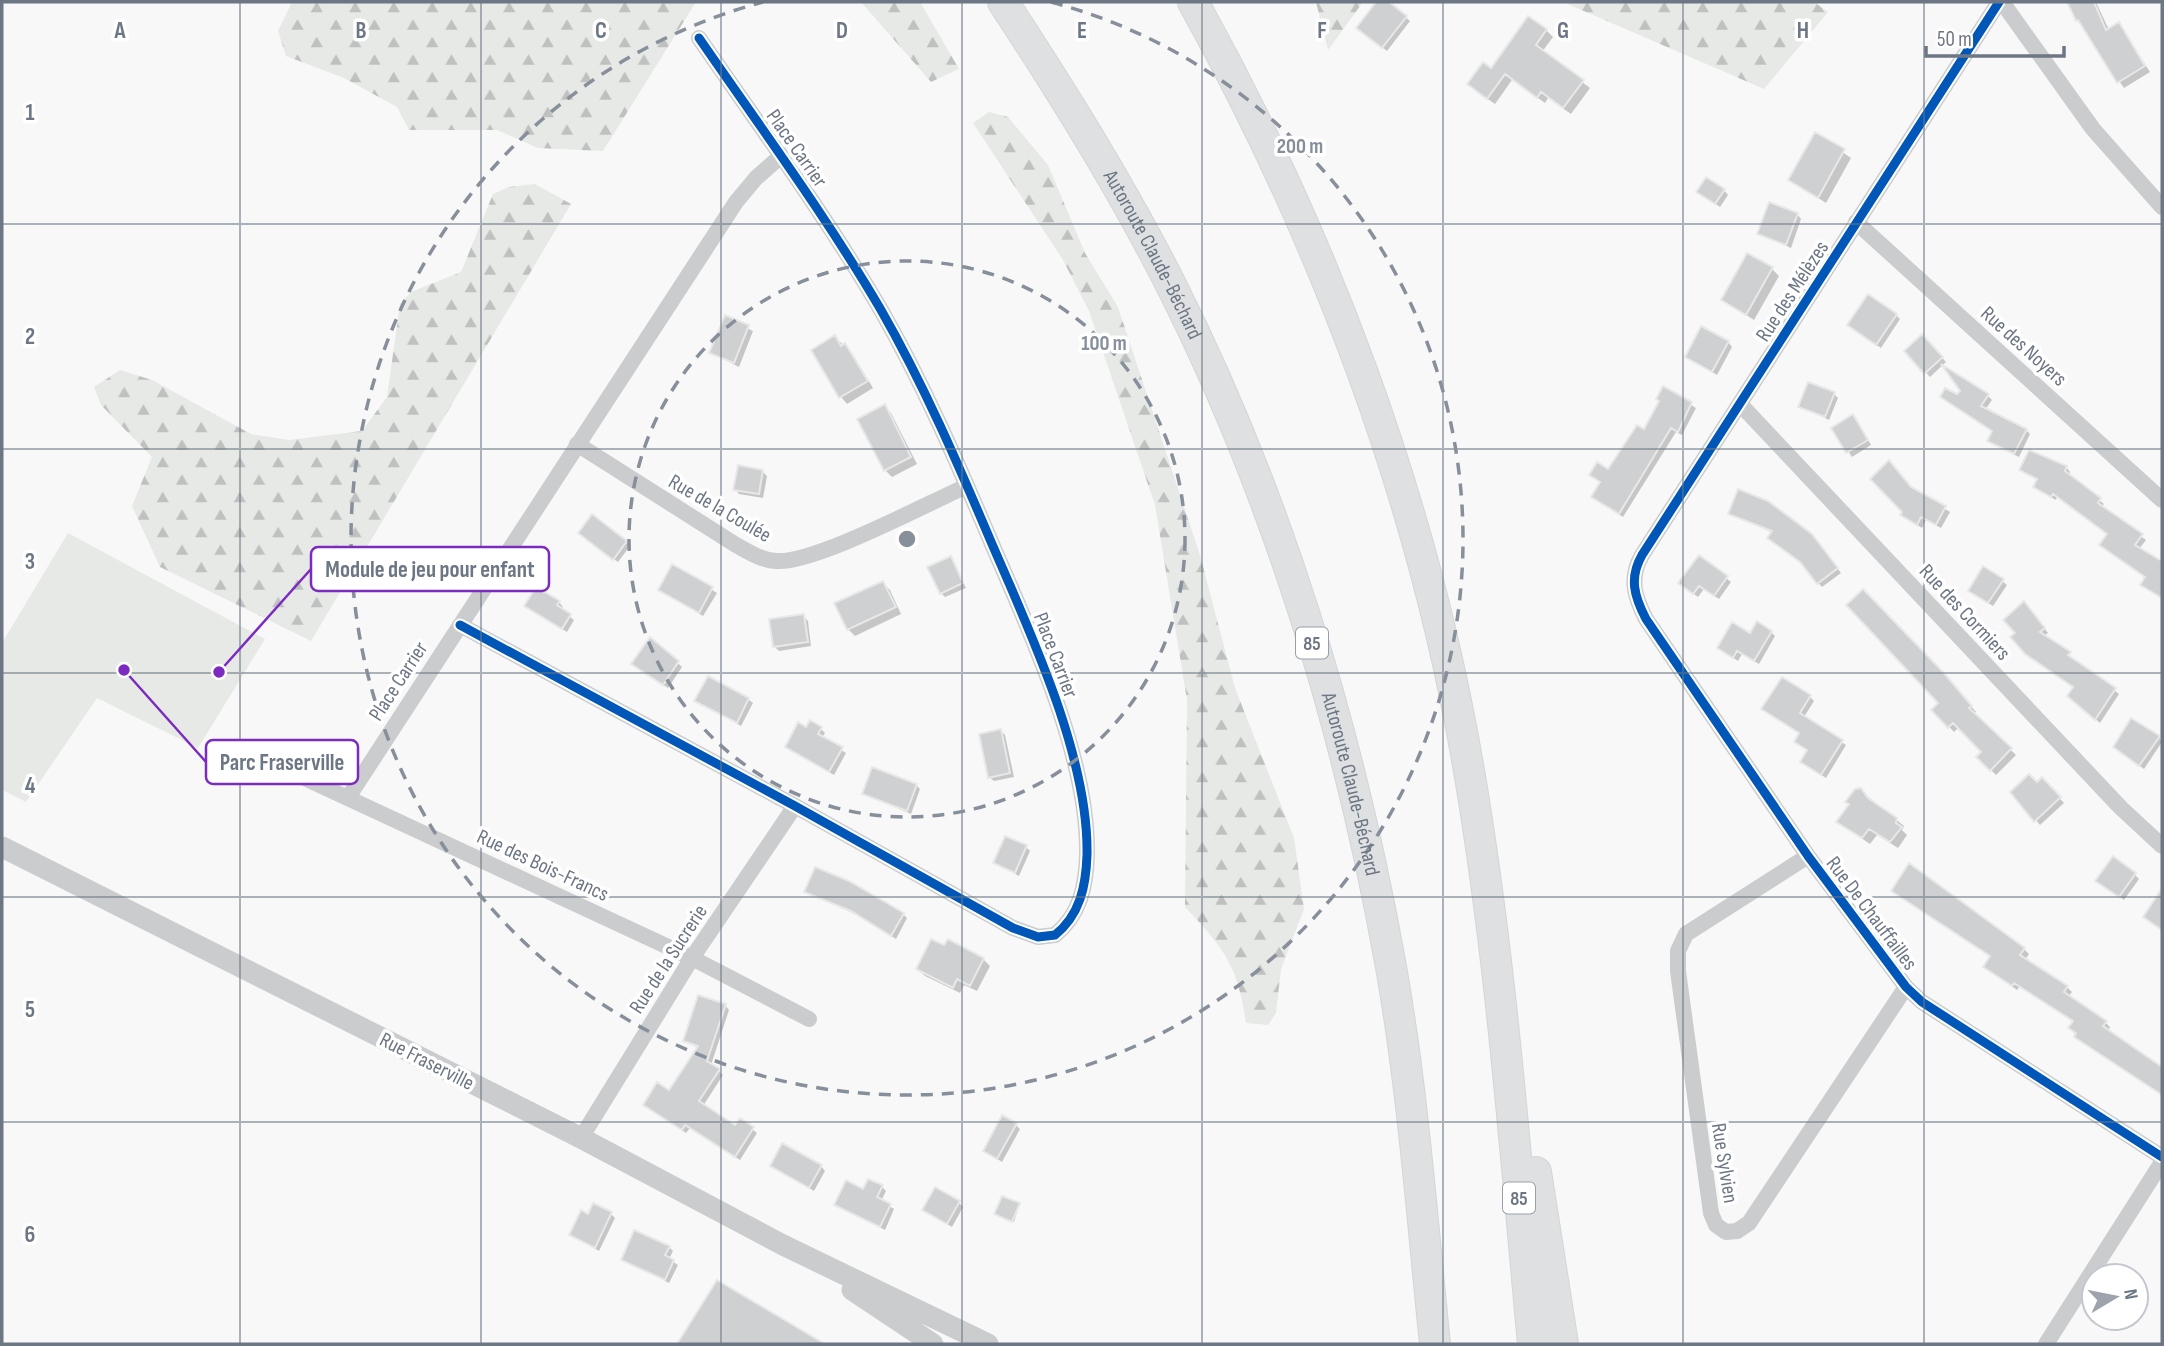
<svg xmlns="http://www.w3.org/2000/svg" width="2164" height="1346" font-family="'Sofia Sans Condensed',sans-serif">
	<defs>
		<pattern id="forest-firs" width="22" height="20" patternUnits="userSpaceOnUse" patternTransform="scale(1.75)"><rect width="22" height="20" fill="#e7e9e6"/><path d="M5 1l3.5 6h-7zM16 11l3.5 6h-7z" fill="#bfc1c0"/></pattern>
	</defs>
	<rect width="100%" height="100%" fill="#f8f8f8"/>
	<path fill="url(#forest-firs)" d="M292,2h404l-93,149 -65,-3 -41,-18h-88l-12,-23 -53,-29 -58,-22 -8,-25z
		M861,2h59l39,67 -28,13z
		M1316,2h47l-35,48z
		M1563,2h251l14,10 -64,77z
		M989,112l19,5 40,48 37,88 33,54 82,248 35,133 59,150 10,71 -23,60 -5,44 -8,12 -22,-2c-8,-57 -22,-75 -61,-116l2,-207 -32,-195 -66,-194 -26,-51 -90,-137z
		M535,184l36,20 -260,437 -151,-74 -28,-61 20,-49 -51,-52 -7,-18 26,-17 32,10 99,54 38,6 73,-9 25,-34 13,-93 11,-12 50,-20 32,-78 16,-7z"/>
	<path fill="#e7e9e6" d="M68,533l197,106 -67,109 -101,-50 -71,104 -24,-12v-147z"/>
	<path fill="#0003" d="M1378,2h8l24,19 -23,30 -29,-23z
		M2069,2h27l13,28 9,-6 6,7 26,41 -26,16 -47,-68z
		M1546,30l7,7 -11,15 48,36 -19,26 -23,-16 -3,5 -33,-23 -17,24 -19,-13 15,-21z
		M1816,134l35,24 -25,45 -36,-23z
		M1724,190l4,5 -8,12 -22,-15z
		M1797,214l4,5 -10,29 -32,-15z
		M1772,269l7,7 -25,44 -31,-20z
		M1896,315l4,4 -19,29 -28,-19z
		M726,318l27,13 -14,36 -28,-14z
		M1922,336l24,26 -16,15 -24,-26z
		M835,337l17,16 21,35 -26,16 -6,-7z
		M1728,342l4,5 -15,28 -30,-19z
		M1664,389l32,19 -14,27 -6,-3 -53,85 -25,-16 11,-30 36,-39 16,-30z
		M1834,394l4,4 -9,22 -29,-14z
		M1957,396h31l4,4 -7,10 41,20 4,4 -11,23 -25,-12 -5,-4 5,-10z
		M884,406l7,7 26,51 -25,13 -7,-7z
		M1857,421l14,24 -19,12 -19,-29z
		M2066,467l4,5 -2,4 36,28 -3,3 45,33 -7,9 23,13v37l-20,-14 5,-7 -38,-44 -52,-37 -1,3 -16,-9 -5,-4 3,-6 -17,-12z
		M762,471l5,5 -4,22 -24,-4 -4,-5z
		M1912,489l38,23 -9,16 -15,-8 -4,8 -20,-13z
		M1730,513l86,28 25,32 -19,14 -49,-54z
		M584,537l42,5 4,4 -12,16z
		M1699,557l32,25 -12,17 -15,-10 -6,8 -13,-10z
		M950,558l16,30 -21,9 -4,-4z
		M673,566l44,27 -14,23 -43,-26z
		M2002,581l5,4 -14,21 -18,-11z
		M883,583l7,7 11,24 -46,22 -7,-7z
		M559,602l4,5 -2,3 13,10 -7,12 -36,-22z
		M2028,607l20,26 -4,3 75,58 -19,29 -27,-23 2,-13 -58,-54z
		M803,616l5,5 3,25 -32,5 -5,-5z
		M1771,632l4,4 -16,28 -17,-10 -4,7 -19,-13 31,-13z
		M651,639l31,28 -14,21 -30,-20z
		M1948,679l28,33 -3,2 43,41 -20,20 -18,-18 5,-5 -24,-25 -5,5 -21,-22 7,-7z
		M1810,697l4,4 -10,16 42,28 -20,33 -24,-16 7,-11 -8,-17 -38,-25z
		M748,699l5,4 -12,23 -44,-26z
		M807,729h14l4,4 -3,5 24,15 -12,22 -47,-28z
		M1001,731l4,4 9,42 -20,4 -5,-4z
		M2159,737l3,5 -18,27 -24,-18z
		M2042,779l22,24 -24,22 -28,-33 25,-7z
		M916,785l4,4 -9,25 -47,-20z
		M1860,790l44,36 -2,4 5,5 -9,13 -21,-13 -7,9 -32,-22z
		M1026,847l4,4 -11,25 -24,-13z
		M2135,875l4,4 -15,21 -27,-19z
		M806,892l97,22 4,4 -11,21 -39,-24z
		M2024,949l5,5 -4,6 42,27 5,5 -4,5 37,25 5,5 -2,4 54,38v26l-81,-53 -11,-14 4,-6 -54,-36 -3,4 -32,-23z
		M983,959l7,7 -13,25 -13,-6 -4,8 -35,-17 -7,-7z
		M725,1005l4,5 -18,55 12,10 -20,31 32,21 5,-7 17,13 -17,27 -50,-32 -4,5 -37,-24 21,-17 28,-44 -13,-8z
		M1016,1125l4,4 -18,33 -17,-11z
		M772,1166h49l4,5 -11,20z
		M882,1187l4,4 -5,10 13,8 -9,21 -49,-25z
		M959,1203l4,4 -11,20 -28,-17z
		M1019,1205l-5,17 -16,-7z
		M611,1214l4,4 -16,33 -27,-16 16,-19z
		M669,1247l4,4 -4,8 9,6 -9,18 -46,-24z
		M718,1282l103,62h-142z"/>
	<path fill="#cfd0d1" stroke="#e8e8e8" stroke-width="2" d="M1376,2h13l18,14 -25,32 -26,-20z
		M2067,2h27l12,28 13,-8 26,44 -28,17 -39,-63 -2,1z
		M1528,16l19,13 -11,16 48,35 -21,28 -22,-16 -4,6 -32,-24 -18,25 -20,-15 16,-22 8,6z
		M1815,132l30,17 -27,49 -30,-18z
		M1706,177l19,12 -10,15 -19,-12z
		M1769,202l29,11 -12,32 -29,-11z
		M1747,253l26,14 -27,48 -25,-15z
		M1868,294l29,20 -21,31 -29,-20z
		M725,315l24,10 -15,38 -25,-10z
		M1701,326l28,15 -17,31 -27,-15z
		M1922,334l21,23 -19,17 -20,-23z
		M835,335l6,11 4,-3 23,38 -29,17 -28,-48z
		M1941,364l48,30 -8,12 46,23 -13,25 -27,-13 5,-10 -52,-34 5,-9 12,6 3,-3z
		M1808,382l27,10 -10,25 -27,-10z
		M1663,386l29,16 -14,30 -7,-4 -52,86 -28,-17 9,-15 -11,-7 8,-13 11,7 29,-44 7,4 15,-28 -3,-2z
		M885,404l26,53 -27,14 -27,-52z
		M1853,414l15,26 -22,13 -15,-25z
		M2029,450l38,16 -2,5 36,27 -3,5 45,31 -8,11 27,16v37l-22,-13 5,-8 -46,-32 8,-11 -54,-40 -2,3 -18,-10 4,-8 -18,-9z
		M1889,460l22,27 35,19 -10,19 -15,-8 -4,8 -17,-10 2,-3 -32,-33z
		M738,465l25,5 -4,24 -26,-4z
		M1738,489l30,12 44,33 26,34 -21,16 -17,-22 -33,-24 5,-7 -44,-17z
		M592,514l35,27 -14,19 -35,-27z
		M1699,555l29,21 -14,20 -15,-10 -6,8 -15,-11z
		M951,556l12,27 -23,11 -13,-27z
		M672,564l41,23 -14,26 -41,-23z
		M1983,566l21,13 -16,24 -20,-12z
		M883,581l13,26 -49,23 -13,-27z
		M536,587l24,14 -3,4 14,9 -9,15 -38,-23z
		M1863,589l80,83 29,34 -3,2 43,40 -22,23 -14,-14 5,-5 -28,-29 -5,5 -17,-18 7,-7 -92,-98z
		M2024,601l21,27 -5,4 31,20 -3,3 48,33 -21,32 -28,-24 6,-9 -48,-33 -15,-17 5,-4 -12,-13z
		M804,614l4,28 -35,5 -4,-28z
		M1757,621l15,10 -18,30 -17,-10 -4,7 -16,-10 15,-26 18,11z
		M650,637l29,24 -16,24 -32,-21z
		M708,676l41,22 -12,25 -43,-22z
		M1782,677l29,18 -11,18 43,27 -22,35 -21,-13 7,-12 -13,-8 5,-9 -38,-24z
		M2131,718l29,18 -21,30 -26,-19z
		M810,720l12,7 -4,7 25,13 -14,25 -44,-25 13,-25 8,5z
		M1001,729l9,44 -22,5 -9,-44z
		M872,767l45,17 -10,27 -45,-17z
		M2029,774l8,8 5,-5 19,20 -27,25 -24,-30z
		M1861,788l7,10 29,20 -1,5 6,4 -12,15 -21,-13 -7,9 -26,-16 13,-18 -4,-2 10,-13z
		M1005,836l22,9 -12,28 -22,-10z
		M2113,856l23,17 -17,24 -24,-16z
		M1909,863l116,85 -5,7 48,31 -4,6 43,29 -4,5 59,41v28l-88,-58 2,-4 -8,-5 5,-7 -59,-38 -2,3 -29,-19 7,-11 -99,-65z
		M815,867l34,14 55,32 -13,23 -40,-25 -47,-19z
		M2162,888v42l-19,-13z
		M931,939l13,6 4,-6 36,19 -14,28 -13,-7 -4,9 -37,-19z
		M698,995l28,9 -19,57 13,8 -21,32 36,24 5,-7 14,9 -19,30 -50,-32 -3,5 -39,-25 14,-23 12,8 29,-44 -15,-5z
		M1002,1115l15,8 -20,36 -14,-8z
		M782,1143l40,22 -13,23 -39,-22z
		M868,1179l15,6 -6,12 14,7 -11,23 -46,-22 12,-25 17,9z
		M935,1187l25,14 -13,23 -25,-14z
		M1002,1196l18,7 -8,19 -18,-8z
		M593,1203l19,9 -17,36 -26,-13 12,-25 7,4z
		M634,1230l36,16 -5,9 9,5 -9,20 -44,-20z
		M717,1280l108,64h-148z"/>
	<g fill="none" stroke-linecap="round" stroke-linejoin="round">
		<defs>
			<g id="motorway">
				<path id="s1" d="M1003,2c59,90 116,181 165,277 109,214 181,452 223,688 22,124 31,251 44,377"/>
				<path d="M1193,2c131,236 229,496 275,763 33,191 47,386 65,579"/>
				<path d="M1536,1172l27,172"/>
			</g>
		</defs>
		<use href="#motorway" stroke="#d4d5d5" stroke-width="32"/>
		<path stroke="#cbccce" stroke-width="16" d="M1999,2l-357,553c-13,23 -8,41 4,64l162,237 98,131 16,15 240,155
			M2002,2l91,127 69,78
			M1856,222l306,278
			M1740,404l381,404 41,38
			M577,444l159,101c13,7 25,15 40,16 38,3 150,-57 191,-75
			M460,625l335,181 218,122 25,9 17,-2c25,-20 31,-49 32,-80 2,-98 -57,-223 -95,-311 -34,-80 -68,-159 -111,-234 -55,-94 -120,-182 -182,-272
			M255,755l437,203 117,61
			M349,796l387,-594 20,-24 25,-22
			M1808,856l-122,78 -8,17v20l33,242 5,12 10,7 11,-1 12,-8 157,-236
			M581,1138l111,-180 103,-152
			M2046,1344l116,-182"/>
		<path stroke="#cbccce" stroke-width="21" d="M2,847l579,291 202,107 205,99
			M852,1290l81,54"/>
		<use href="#motorway" stroke="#dfe0e1" stroke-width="30"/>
		<defs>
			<path id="cycleway" d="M1999,2l-357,553c-13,23 -8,41 4,64l162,237 98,131 16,15 240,155
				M460,625l335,181 218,122 25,9 17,-2c25,-20 31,-49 32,-80 2,-98 -57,-223 -95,-311 -34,-80 -68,-159 -111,-234 -55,-94 -120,-182 -182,-272"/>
		</defs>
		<use href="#cycleway" stroke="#fff" stroke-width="13"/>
		<use href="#cycleway" stroke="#0057b8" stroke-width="9"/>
	</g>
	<path fill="none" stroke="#6c7684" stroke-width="2" stroke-opacity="0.55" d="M240,2v1342M481,2v1342M721,2v1342M962,2v1342M1202,2v1342M1443,2v1342M1683,2v1342M1924,2v1342M2,224h2160M2,449h2160M2,673h2160M2,897h2160M2,1122h2160"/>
	<g fill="none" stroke="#878f9b" stroke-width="3.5" stroke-dasharray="12 9">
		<circle cx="907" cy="539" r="278"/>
		<path d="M1051 2A556 556 0 1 1 763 2"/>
	</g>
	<g text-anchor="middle" stroke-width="7" stroke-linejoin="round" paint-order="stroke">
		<g fill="#fff" stroke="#989fa9" stroke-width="2">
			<rect x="1296" y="627.5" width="32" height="31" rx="5"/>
			<rect x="1503" y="1182.5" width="32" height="31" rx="5"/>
		</g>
		<g font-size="19" font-weight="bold" fill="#6c7684">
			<text x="1312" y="650">85</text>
			<text x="1519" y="1205">85</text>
		</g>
		<g font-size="21" fill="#6c7684" stroke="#fff">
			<text transform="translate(797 148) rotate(55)" y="7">Place Carrier</text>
			<text dy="7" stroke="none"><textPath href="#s1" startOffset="294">Autoroute Claude-Béchard</textPath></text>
			<text transform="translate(1792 291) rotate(-57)" y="7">Rue des Mélèzes</text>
			<text transform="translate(2024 346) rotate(42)" y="7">Rue des Noyers</text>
			<text transform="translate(720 508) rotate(30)" y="7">Rue de la Coulée</text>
			<text transform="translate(1965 612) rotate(47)" y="7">Rue des Cormiers</text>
			<text transform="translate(1056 655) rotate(69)" y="7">Place Carrier</text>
			<text transform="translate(398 681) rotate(-57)" y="7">Place Carrier</text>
			<text dy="7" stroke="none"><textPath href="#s1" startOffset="861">Autoroute Claude-Béchard</textPath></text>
			<text transform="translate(543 865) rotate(25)" y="7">Rue des Bois-Francs</text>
			<text transform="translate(1872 913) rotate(53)" y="7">Rue De Chauffailles</text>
			<text transform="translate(668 959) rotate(-57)" y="7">Rue de la Sucrerie</text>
			<text transform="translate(427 1061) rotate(27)" y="7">Rue Fraserville</text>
			<text transform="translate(1725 1163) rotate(81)" y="7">Rue Sylvien</text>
		</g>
	</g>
	<g font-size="23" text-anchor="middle" font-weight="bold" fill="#6c7684" stroke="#fff" stroke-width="7" stroke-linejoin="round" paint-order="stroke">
		<text x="120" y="38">A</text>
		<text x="361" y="38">B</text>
		<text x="601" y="38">C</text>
		<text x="842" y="38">D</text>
		<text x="1082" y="38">E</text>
		<text x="1322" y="38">F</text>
		<text x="1563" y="38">G</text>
		<text x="1803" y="38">H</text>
		<text x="30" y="120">1</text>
		<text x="30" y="344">2</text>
		<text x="30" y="569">3</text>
		<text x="30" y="793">4</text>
		<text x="30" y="1017">5</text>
		<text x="30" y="1242">6</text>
	</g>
	<circle cx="907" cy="539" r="10" fill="#878f9b" stroke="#fff" stroke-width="3.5"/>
	<g font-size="21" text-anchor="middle" font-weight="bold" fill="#878f9b" stroke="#fff" stroke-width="7" stroke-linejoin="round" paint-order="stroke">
		<text x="1300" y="153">200 m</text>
		<text x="1104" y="350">100 m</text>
	</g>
	<path fill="none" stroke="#7b2cbf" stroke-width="2.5" d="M219 672L311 569M124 670L206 762"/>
	<g fill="#7b2cbf" stroke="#fff" stroke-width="2.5">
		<circle cx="219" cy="672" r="7"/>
		<circle cx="124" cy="670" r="7"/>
	</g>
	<g fill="#fff" stroke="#7b2cbf" stroke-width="2.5">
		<rect x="311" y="547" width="238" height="44" rx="7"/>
		<rect x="206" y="740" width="152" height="44" rx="7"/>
	</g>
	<g font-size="23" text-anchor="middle" font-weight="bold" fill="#6c7684">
		<text x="430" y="577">Module de jeu pour enfant</text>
		<text x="282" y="770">Parc Fraserville</text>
	</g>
	<rect width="2164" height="1346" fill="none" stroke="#6c7684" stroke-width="7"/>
	<g transform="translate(2115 1297) rotate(80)"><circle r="33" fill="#ffffff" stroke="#c4c8ce" stroke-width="2"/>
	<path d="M0-5L12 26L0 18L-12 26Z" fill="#9da4ad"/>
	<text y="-10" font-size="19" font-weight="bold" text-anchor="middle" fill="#6c7684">N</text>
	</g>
	<path d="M1926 46v10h138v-10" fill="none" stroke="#6c7684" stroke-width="3.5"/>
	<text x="1937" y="46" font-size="21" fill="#6c7684" stroke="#ffffff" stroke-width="5" paint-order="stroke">50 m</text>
</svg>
